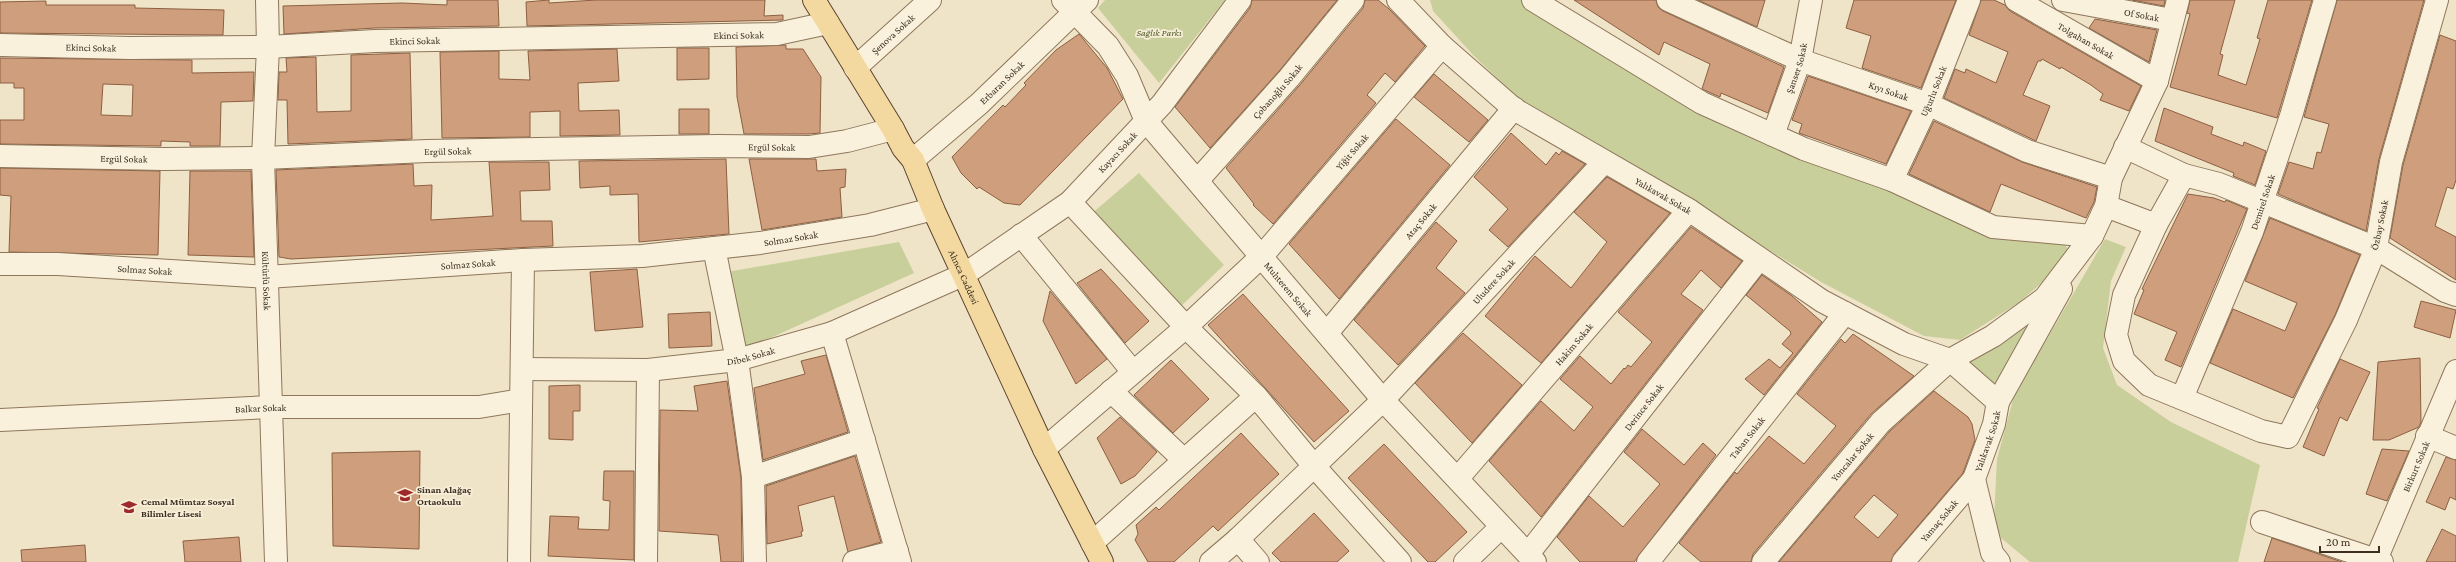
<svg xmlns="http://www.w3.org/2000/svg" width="2456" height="562" font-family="'Crimson Pro',serif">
	<rect width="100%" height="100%" fill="#f0e4c8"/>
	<path fill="#c9cf9b" d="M1105,0h120l-66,83 -61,-75z
		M1430,0h102l241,135 220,92 62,6 19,23 -56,47 -58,37 -36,-4 -103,-54 -171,-105 -117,-64 -59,-57 -41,-45z
		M1139,173l85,92 -46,44 -88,-94z
		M2105,239l21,8 -15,34 -8,67 14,37 54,37 89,43 -22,97h-208l-29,-24 -7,-19 3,-60 17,-63z
		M899,242l15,31 -170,77 -17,-78z
		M2045,298l-47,104 -48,-42z"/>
	<path fill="#cf9f7d" stroke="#8d5f41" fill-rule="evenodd" d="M447,0h51l1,26 -124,2 -91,6 -1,-28 119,-3 45,2z
		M549,0v3l47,-3h169l-1,16 19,-1v5l-256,6 -1,-24z
		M1252,0h85l-57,70 -70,78 -35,-41 75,-99z
		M1365,0h13l11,9 36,37 -30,36 -10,-9 -18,22 9,8 -103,121 -20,-19 1,-1 -28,-36 73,-82 64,-78z
		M1574,0h82l2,7 5,4 121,56 -16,46 -47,-20 -1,4 -18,-8 8,-25 -46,-22 -5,13z
		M1698,0h67l-8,27z
		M1854,0h102l-35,88 -59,-20 9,-32 -25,-8z
		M1981,0h13l11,5 5,6 131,75 -12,25 -29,-11 3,-6 -12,-9 -30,-18 -1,2 -18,-10 -1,2h-3l-15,34 27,11 -14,35 -92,-43 11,-29 10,4 1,-4 30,14 12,-31 -39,-17z
		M2132,0h33l-1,6z
		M2190,0h45l-15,54 3,1 -5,20 28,10 14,-46 -3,-1 11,-38h44l-35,118 -107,-31 20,-73 -3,-1z
		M2337,0h87l-45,159 -13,72 -88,-37 11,-32 24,7 4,-17 4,1 8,-29 -25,-7z
		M46,1v4h89v3l89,2 -1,25 -223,-2v-31z
		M2095,19l62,11 -8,32 -60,-34z
		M1079,34l28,34 16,31 -103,106 -16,-2 -25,-16 -2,2 -16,-16 -9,-16 51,-52 2,2 21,-22 -2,-2 32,-33z
		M2440,35l16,6v139l-3,9 -6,-2 -12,39 21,11v43l-66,-42 13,-73z
		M786,45v4h17l18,28 -1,56 -12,1h-64l-7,-37 -1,-50z
		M677,48h32v31l-32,1z
		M617,49l2,32 -41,2 1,28 40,-1 1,25 -60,1v-25l-30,1v25l-88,1 -2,-86 59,-1v28l31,1 -2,-29z
		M410,53l2,86 -124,5 -1,-44h-9l1,-28h8l-1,-14 30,-1 1,55 34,-1v-56z
		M0,58l192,2v13l62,-1 -1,29 -32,1 -1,44h-30v-4l-29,-1v5l-161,-2v-24h24v-32h-10v-5h-14zM103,84l30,1 -1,31 -31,-1z
		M1434,74l54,46 -19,22 -55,-45z
		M1808,76l103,35 -25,53 -87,-31 3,-9 -10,-4z
		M2164,108l49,19 -2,7 32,12 1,-4 22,9 -11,34 -22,-9 1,-3 -79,-32z
		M679,109h30v25h-30z
		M1396,119l54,46 -111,134 -50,-55z
		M1934,121l88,41 75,25 -3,15 -8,16 -85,-34 -11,28 -81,-38z
		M1511,133l35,32 10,-13 3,3 3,-4 23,13 -77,83 -19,-17 19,-21 -34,-32z
		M726,159l3,75 -90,8 -1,-48 -28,1v-9l-30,2 -1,-27z
		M749,159h67l1,12 29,-2 -1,18 -5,1 2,29 -80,13z
		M489,162h60l1,28 -30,1 1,30h31l1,25 -262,13 -12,-2 -3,-87 137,-6 1,22 18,-1 -1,35 62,-4z
		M0,168l160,3 -2,84 -149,-3 2,-56 -11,-1z
		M190,171h61l3,86 -66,-2z
		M1607,177l63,36 -129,150 -56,-47 50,-60 36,32 36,-46 -33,-30z
		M2188,194l26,4 11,4 1,-2 21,9 -66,158 -16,-7 12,-28 -43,-18 10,-24 -2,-1z
		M2270,218l90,37 -25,60 -42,83 -83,-35 23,-54 52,22 12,-28 -52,-22z
		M1436,222l21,19 -21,27 29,25 -67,72 -44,-45z
		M1691,227l51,34 -21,27 -20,-18 -20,24 22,16 -162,207 -52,-56 52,-60 33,30 19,-24 -33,-28 20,-23 31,28 13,-16 1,1 3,-4 3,2 21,-25 -34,-30z
		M637,269l6,58 -48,4 -5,-59z
		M1101,269l48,52 -24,22 -48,-60z
		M1762,275l30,21 30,26 -58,73 -19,-16 24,-20 11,9 13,-15 -11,-9 9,-10 -1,-3 -44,-36z
		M1050,291l57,68 -31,25 -33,-63z
		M1243,294l106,117 -35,31 -106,-117z
		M2421,301l35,9 -6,28 -36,-11z
		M710,312l2,34 -43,2 -1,-34z
		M1463,333l59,52 -50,58 -57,-60z
		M1853,334l61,42 -43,38 -118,140 -2,8h-50l-22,-19 56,-71 2,2 32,-38 35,28 32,-38 -39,-32 44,-55 4,4z
		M826,355l22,77 -85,28 -9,-72 51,-14 -4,-13z
		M2420,358l1,64 -2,5 -30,13h-16l5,-78z
		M2340,359l30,13 -23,49 -7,-4 -16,39 -21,-9 16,-38 -2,-1z
		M1171,360l38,39 -36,34 -39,-38z
		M727,381l14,97 1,84h-21l-3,-27 -59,-4 1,-121 38,1 -4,-25z
		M580,385v26h-7v29l-24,-1v-53z
		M1934,391l34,26 4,7 3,16 -12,33 -69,81 -3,8h-112l111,-131zM1874,495l24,20 -20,23 -24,-21z
		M1120,417l37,35 -22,24 -14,8 -24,-46z
		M1642,429l42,36 19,-22 13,12 -82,107h-54l-23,-25 32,-41 34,31 37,-43 -36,-32z
		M1241,433l38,41 -61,57 -5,-5 -39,36h-26l-13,-22 3,-6 -2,-9 20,-18 3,3z
		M1384,444l83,88 -32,30h-7l-80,-84z
		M2382,449l27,2 -22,50 -21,-7z
		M420,451l-1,98 -86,-3 -1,-93z
		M855,456l26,86 -33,10 -14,-56 -36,10 5,25 -2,1 1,4 -35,8 -1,-58z
		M2446,457l10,3v40l-6,-3 -5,13 -19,-8z
		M604,471h30v89l-86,-4 2,-40 29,1 -1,12 31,1 1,-29 -7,-1z
		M1314,513l35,38 -12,11h-56l-9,-9z
		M2442,529l14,7v26h-30z
		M239,537l2,25h-56l-2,-21z
		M2272,538l70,24h-78z
		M85,545l1,17h-64l-1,-12z"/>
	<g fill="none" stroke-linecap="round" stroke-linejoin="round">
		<defs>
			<g id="minor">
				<path id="s1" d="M267,0l1,47 -5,111 13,404"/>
				<path id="s2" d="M1063,0l45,46 19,30 19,45 237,279 152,162"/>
				<path id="s3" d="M1398,0l44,46 72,63 175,101 133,91 82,43 46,16 43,-24 52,-38 47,-62"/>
				<path d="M1533,0l169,103 102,46 88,31 101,47 99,9 14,-30 5,-28 46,-97 21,-81"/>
				<path id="s4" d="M1668,0l132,60 128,44 99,47 84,27"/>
				<path id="s5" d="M2016,0l141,81"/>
				<path id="s6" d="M2063,0l109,20"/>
				<path d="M2437,0l-46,162 -15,86 -30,72 -58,117 -27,-6 -112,-46 -25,-24 -8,-26 8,-40 32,-70 28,-50 35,9 157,64 69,43 11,4"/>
				<path id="s7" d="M0,45l130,3 138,-1 107,-6 402,-7 51,-11"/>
				<path id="s8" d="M855,68l75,-68"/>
				<path id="s9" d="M1773,135l27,-75 11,-60"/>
				<path d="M2125,147l59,28"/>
				<path id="s10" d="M0,156l164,3 99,-1 164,-7 291,-5 91,1 38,-6 46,-12"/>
				<path id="s11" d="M913,160l66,-56 108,-104"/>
				<path id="s12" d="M1198,180l91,-102 64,-78"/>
				<path id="s13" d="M1892,180l36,-76 41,-104"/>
				<path d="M1070,202l116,125 70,69 58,70 86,96"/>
				<path d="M2106,206l50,19"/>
				<path d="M1021,235l112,137"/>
				<path d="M714,248l23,112 16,117 2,85"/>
				<path id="s14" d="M0,264h58l209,13 256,-17 119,-4 118,-13 110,-18 63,-16"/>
				<path d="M832,333l68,229"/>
				<path id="s15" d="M1327,333l187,-225"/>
				<path id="s16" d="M522,369l126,1 89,-10 95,-27 133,-59 105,-72 92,-98 78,-104"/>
				<path d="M1111,391l73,69"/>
				<path id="s17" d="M2182,398l70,-166 39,-116 34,-116"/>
				<path id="s18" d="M0,420l271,-13h208l42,-7"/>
				<path d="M2427,436l29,12"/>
				<path id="s19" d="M1044,449l142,-122 76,-71 180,-210"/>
				<path d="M753,477l111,-37"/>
				<path id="s20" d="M1458,478l231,-268"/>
				<path d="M2262,522l120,40"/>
				<path id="s21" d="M1238,539l145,-139 221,-238"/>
				<path d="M1092,543l164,-147"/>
				<path id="s22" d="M1528,554l231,-295"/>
				<path d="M519,562l4,-302"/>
				<path d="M646,562l2,-192"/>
				<path d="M854,562l43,-11"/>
				<path d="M1211,562l27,-23 20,23"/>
				<path d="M1465,562l36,-35"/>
				<path id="s23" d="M1648,562l197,-249"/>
				<path id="s24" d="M1763,562l118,-140 69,-62 48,42"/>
				<path id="s25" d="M1903,562l71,-83"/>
				<path id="s26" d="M1999,562l-7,-9 -18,-74 20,-55 4,-22 63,-113"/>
				<path id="s27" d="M2375,562l81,-191"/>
			</g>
			<g id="major">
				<path id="s28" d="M814,0l79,129 10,19 10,12 20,49 111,240 58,113"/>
			</g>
		</defs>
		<use href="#minor" stroke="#8d765c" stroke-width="24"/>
		<use href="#major" stroke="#5b4430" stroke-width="24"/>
		<use href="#minor" stroke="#faf1dc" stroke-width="22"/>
		<use href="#major" stroke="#f3d9a0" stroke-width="22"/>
	</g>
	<defs>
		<symbol id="school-bare" viewBox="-9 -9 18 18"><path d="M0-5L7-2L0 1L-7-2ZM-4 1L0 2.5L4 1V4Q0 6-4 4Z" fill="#9e2a2b" stroke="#f7eed8" stroke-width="2.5" paint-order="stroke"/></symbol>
	</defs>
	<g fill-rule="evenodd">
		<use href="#school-bare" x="394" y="484" width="22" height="22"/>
		<use href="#school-bare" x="118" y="496" width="22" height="22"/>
	</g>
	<g text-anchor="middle" stroke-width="3.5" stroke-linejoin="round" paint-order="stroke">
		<g font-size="10" fill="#3d2e20" stroke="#f7eed8">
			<text dy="4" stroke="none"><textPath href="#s6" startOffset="80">Of Sokak</textPath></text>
			<text dy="4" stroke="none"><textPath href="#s8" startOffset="51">Şenova Sokak</textPath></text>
			<text dy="4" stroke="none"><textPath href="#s7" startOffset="739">Ekinci Sokak</textPath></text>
			<text dy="4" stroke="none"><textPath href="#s7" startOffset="415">Ekinci Sokak</textPath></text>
			<text dy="4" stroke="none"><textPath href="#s5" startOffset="81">Tolgahan Sokak</textPath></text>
			<text dy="4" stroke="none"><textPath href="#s7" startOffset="91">Ekinci Sokak</textPath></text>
			<text dy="4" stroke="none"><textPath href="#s9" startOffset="71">Şanser Sokak</textPath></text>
			<text dy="4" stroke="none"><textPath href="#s11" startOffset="118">Erbaran Sokak</textPath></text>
			<text dy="4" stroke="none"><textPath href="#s12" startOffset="119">Çobanoğlu Sokak</textPath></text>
			<text dy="4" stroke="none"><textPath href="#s4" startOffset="239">Kıyı Sokak</textPath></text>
			<text dy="4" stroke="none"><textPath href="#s13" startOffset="98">Uğurlu Sokak</textPath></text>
			<text dy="4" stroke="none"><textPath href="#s10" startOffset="772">Ergül Sokak</textPath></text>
			<text dy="4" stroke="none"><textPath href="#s10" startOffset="448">Ergül Sokak</textPath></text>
			<text dy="4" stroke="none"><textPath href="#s19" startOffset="429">Yiğit Sokak</textPath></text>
			<text dy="4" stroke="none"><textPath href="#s16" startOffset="656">Kayacı Sokak</textPath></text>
			<text dy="4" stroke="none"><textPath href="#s10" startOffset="124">Ergül Sokak</textPath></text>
			<text dy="4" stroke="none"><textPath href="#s3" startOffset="332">Yalıkavak Sokak</textPath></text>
			<text dy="4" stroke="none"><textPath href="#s17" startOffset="212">Demirel Sokak</textPath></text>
			<text dy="4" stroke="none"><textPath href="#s15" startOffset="146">Ataç Sokak</textPath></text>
			<text transform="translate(2379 225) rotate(-78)" y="4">Özbay Sokak</text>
			<text dy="4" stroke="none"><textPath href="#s14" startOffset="793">Solmaz Sokak</textPath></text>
			<text dy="4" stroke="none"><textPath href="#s14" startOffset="469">Solmaz Sokak</textPath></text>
			<text dy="4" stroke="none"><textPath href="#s14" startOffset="145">Solmaz Sokak</textPath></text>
			<text dy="4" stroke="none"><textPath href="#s28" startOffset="316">Alınca Caddesi</textPath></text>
			<text dy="4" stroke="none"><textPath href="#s1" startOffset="281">Kültürlü Sokak</textPath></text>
			<text dy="4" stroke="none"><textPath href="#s21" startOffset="363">Uludere Sokak</textPath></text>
			<text dy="4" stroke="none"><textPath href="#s2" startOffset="369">Muhterem Sokak</textPath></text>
			<text dy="4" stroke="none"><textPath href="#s20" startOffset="177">Hakim Sokak</textPath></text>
			<text dy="4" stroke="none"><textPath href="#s16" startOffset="230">Dibek Sokak</textPath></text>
			<text dy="4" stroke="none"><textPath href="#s22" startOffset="187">Derince Sokak</textPath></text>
			<text dy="4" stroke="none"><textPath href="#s18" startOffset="261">Balkar Sokak</textPath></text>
			<text dy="4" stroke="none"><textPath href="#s23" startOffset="159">Taban Sokak</textPath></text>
			<text dy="4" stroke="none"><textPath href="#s26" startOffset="128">Yalıkavak Sokak</textPath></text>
			<text dy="4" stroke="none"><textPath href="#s24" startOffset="138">Yoncalar Sokak</textPath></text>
			<text dy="4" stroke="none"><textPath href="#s27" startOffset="104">Birkurt Sokak</textPath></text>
			<text dy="4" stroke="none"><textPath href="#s25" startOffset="55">Yamaç Sokak</textPath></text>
		</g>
		<g font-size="10" font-style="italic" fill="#4d5a26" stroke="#f7eed8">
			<text x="1159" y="36">Sağlık Parkı</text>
		</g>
		<g font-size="10" font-weight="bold" fill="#3d2e20" stroke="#f7eed8" text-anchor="start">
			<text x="417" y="493">Sinan Alağaç<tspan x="417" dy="12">Ortaokulu</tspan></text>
			<text x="141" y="505">Cemal Mümtaz Sosyal<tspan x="141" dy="12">Bilimler Lisesi</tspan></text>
		</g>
	</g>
	<path d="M2320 546v6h59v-6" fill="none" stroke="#3d2e20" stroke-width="2"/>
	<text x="2326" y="546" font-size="12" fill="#3d2e20" stroke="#f7eed8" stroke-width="3" paint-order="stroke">20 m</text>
</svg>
